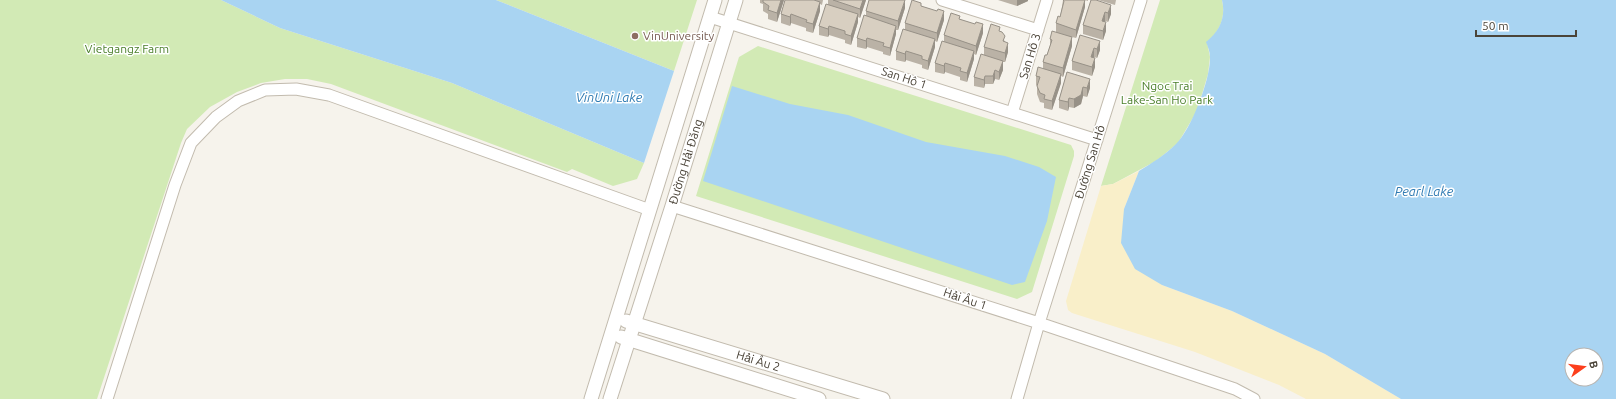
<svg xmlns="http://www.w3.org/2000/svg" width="1616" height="399" font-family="Ubuntu,sans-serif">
	<rect width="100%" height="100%" fill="#f6f3ec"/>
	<path fill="#d2eab5" d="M0,0h221l59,28 172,55 192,80 -7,16 -24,7 -41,-17 -5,3 -236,-88 -24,-5h-22l-24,4 -24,9 -27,15 -23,22 -6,14 -84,256h-97z
		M496,0h201l-23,71z
		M1160,0h62c4,17 -2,31 -15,42l3,15 -2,17 -11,37 -19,32 -22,18 -43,23 -12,2z
		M758,46l313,99 3,6v5l-42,136 -15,7 -321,-103 43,-139z"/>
	<path fill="#f9efc9" d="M1139,171l-15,38 38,76 70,26 93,43 76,45h-95l-27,-14 -84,-33 -123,-39 -4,-3 -2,-9 35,-115 12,-2z"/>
	<path fill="#a9d4f2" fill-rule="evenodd" d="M221,0h275l178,71 -30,92 -192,-80 -172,-55z
		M1222,0h394v399h-215l-76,-45 -93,-43 -70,-26 -27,-16 -14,-26 3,-34 15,-38c13,-8 26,-16 37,-27 15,-14 35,-66 34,-87 0,-5 -2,-10 -4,-15 14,-11 20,-25 16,-42zM1572,355h24v24h-24z
		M732,86l58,18 58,11 78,27 79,14 34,11 17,10 -9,44 -22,61 -13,3 -309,-104z"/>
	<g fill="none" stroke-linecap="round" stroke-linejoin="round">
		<defs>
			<path id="minor" d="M942,0l96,30
				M710,17l387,123
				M1012,113l35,-113
				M672,206l367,117 196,66 19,10
				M107,399l68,-214 16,-42 25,-26 22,-16 27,-11 31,-1 33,6 321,115
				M1017,399l22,-76 102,-323"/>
			<g id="tertiary">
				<path id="s1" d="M626,321l257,78"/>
				<path d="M621,337l198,62"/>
				<path d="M591,399l124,-399"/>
				<path id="s2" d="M610,399l62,-193 64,-206"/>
			</g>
		</defs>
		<use href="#minor" stroke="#c2bbae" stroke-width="13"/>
		<use href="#tertiary" stroke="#c2bbae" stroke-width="15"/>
		<use href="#minor" stroke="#fff" stroke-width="11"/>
		<use href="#tertiary" stroke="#fff" stroke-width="13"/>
	</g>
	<path fill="#bab2a6" d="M760,0h24l-7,22 -9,-3v-5l-5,-3v-7l-3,-1z
		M785,0h38l-1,5 -2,-1v7l-7,22 -7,-2v-3l-15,-5 -1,3 -9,-3v-9z
		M828,0h38l-6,18 -2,-1v5l-7,23 -6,-2v-3l-16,-5 -1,2 -9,-2v-9l9,-22z
		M998,0h30v1l-11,5z
		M1063,0h25v1l-3,-1v7l-9,31 -4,-1v9l-9,31 -2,-1v7l-9,27 -8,-2v-5l-4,-1 -3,-8v-8l-1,-1v-9l7,-7v-7l4,-7 3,-9v-7l6,-7v-9l4,-6 2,-10z
		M1091,0l20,14 -3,8 -3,-1v1l1,9 -3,9 -20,-6v-9z
		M1098,0h18l-1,5z
		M921,6l23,14 -7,22 -2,-1v6l-7,23 -6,-2v-3l-16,-5 -1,2 -9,-2v-9l9,-22v-6z
		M905,8l-7,22h-2v4l-6,22 -7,-2v-2l-16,-5 -1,2 -9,-2v-9l9,-22v-5z
		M960,19l23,14 -7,22 -2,-1v5l-7,23 -7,-2v-3l-15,-5 -1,2 -9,-2v-9l9,-22v-6z
		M1000,31l5,11 3,10 -3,10h-2v8l-4,10 -4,-1 -2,5h-8l-1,4 -10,-2v-9l10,-22v-8z
		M1080,35l20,15 -3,8 -3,-1v1l1,9 -3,9 -20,-6v-9z
		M1067,72l23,16 -3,9 -4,-1 -2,8 -7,4 -5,-1 -1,4 -9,-3v-8z"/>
	<path fill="#979187" d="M781,0h3l-7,22v-9z
		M863,0h3l-6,18v-9z
		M905,0v8l-7,22v-9z
		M1017,0h11v1l-11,5z
		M1085,0v7l-9,31v-8z
		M820,2v9l-7,22v-9z
		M1111,5v9l-3,8v-9z
		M944,11v9l-7,22v-9z
		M1105,12v9l-3,9v-9z
		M791,14v9l-1,3v-9z
		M858,14v8l-7,23v-9z
		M1106,22v9l-3,9v-9z
		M983,24v9l-7,22v-9z
		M829,26v9l-1,2v-8z
		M896,26v8l-6,22v-8z
		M1072,37v9l-9,31v-9z
		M867,38v9l-1,2v-8z
		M935,39v8l-7,23v-9z
		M1100,41v9l-3,8v-9z
		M1008,43v9l-3,10v-9z
		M1094,48v9l-3,9v-9z
		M906,51v9l-1,2v-8z
		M974,51v8l-7,23v-9z
		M1095,58v9l-3,9v-9z
		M1003,61v9l-4,10v-8z
		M945,63v9l-1,2v-8z
		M995,70v9l-2,5v-8z
		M1061,74v9l-9,27v-9z
		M985,76v8l-1,4v-8z
		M1090,79v9l-3,9v-9z
		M1083,87v9l-2,8 -7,4v-9z
		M1069,98v9l-1,4v-9z"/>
	<path fill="#d8cfc1" stroke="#979187" d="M763,0h18l-4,13 -9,-3 1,-4 -6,-4z
		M785,0h29l6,2 -7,22 -7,-2 1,-2 -16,-6 -1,3 -9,-3z
		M833,0h30l-3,9z
		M869,0h36l-7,21 -32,-10z
		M912,0l9,3v3l16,5 1,-2 6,2 -7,22 -32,-10z
		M1063,0h22l-9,30 -20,-7 2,-7 2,1 4,-16z
		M1091,0h5l15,5 -3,8 -3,-1 -3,9 4,1 -3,9 -20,-6z
		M826,4l32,10 -7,22 -6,-2v-3l-16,-5 -1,3 -9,-3z
		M951,13l9,3 -1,3 16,5 1,-2 7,2 -7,22 -32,-11z
		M864,15l32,11 -6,22 -7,-2 1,-3 -17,-5 -1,3 -9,-3z
		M991,24l9,3 -1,4 3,1 3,4 -2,5 5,2 -3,10 -21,-6z
		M903,29l32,10 -7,22 -6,-2v-3l-16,-5 -1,3 -9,-3z
		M1052,31l20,6 -9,31 -20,-6 2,-7h2l5,-15 -2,-1z
		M1080,35l20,6 -3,8 -3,-1 -3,9 4,1 -3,9 -20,-6z
		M942,41l32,10 -7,22 -7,-2 1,-3 -16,-5 -1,3 -9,-3z
		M981,54l22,7 -4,11 -4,-2 -2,6h-8l-1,4 -10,-3z
		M1038,67l23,7 -9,27 -8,-2 1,-4 -5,-2 -3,-7 3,-9 -4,-1z
		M1067,72l23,7 -3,9 -4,-1 -2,8 -7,4 -5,-1 -1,4 -9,-2z"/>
	<circle fill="#8d6e63" stroke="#fff" stroke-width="1.5" cx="635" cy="36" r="4"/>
	<g text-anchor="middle" stroke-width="3" stroke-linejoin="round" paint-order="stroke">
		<g font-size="12" fill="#785e54" stroke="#fff" text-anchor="start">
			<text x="643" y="40">VinUniversity</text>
		</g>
		<g font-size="12" fill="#4a7f2a" stroke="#fff">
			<text x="127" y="53">Vietgangz Farm</text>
			<text x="1167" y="90">Ngoc Trai<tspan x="1167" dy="14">Lake-San Ho Park</tspan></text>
		</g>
		<g font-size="12" fill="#4b4439" stroke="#fff">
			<text transform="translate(1030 56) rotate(-73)" y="4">San Hô 3</text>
			<text transform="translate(904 78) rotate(18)" y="4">San Hô 1</text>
			<text dy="4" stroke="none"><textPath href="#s2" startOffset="249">Đường Hải Đăng</textPath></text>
			<text transform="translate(1090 162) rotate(-73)" y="4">Đường San Hô</text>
			<text transform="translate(965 299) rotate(18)" y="4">Hải Âu 1</text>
			<text dy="4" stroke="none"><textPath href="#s1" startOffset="138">Hải Âu 2</textPath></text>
		</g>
		<g font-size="13" font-style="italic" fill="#2e7ab2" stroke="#fff">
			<text x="609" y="102">VinUni Lake</text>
			<text x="1424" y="196">Pearl Lake</text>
		</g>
	</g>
	<g transform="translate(1584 367) rotate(76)"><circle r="19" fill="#ffffff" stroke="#b7b4b0"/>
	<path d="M0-3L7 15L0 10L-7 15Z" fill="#fc3f1d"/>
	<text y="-6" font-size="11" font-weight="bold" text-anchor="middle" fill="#4b4439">B</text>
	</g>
	<path d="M1476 30v6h100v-6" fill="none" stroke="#4b4439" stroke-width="2"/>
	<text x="1482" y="30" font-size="12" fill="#4b4439" stroke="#ffffff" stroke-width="3" paint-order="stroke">50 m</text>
</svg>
